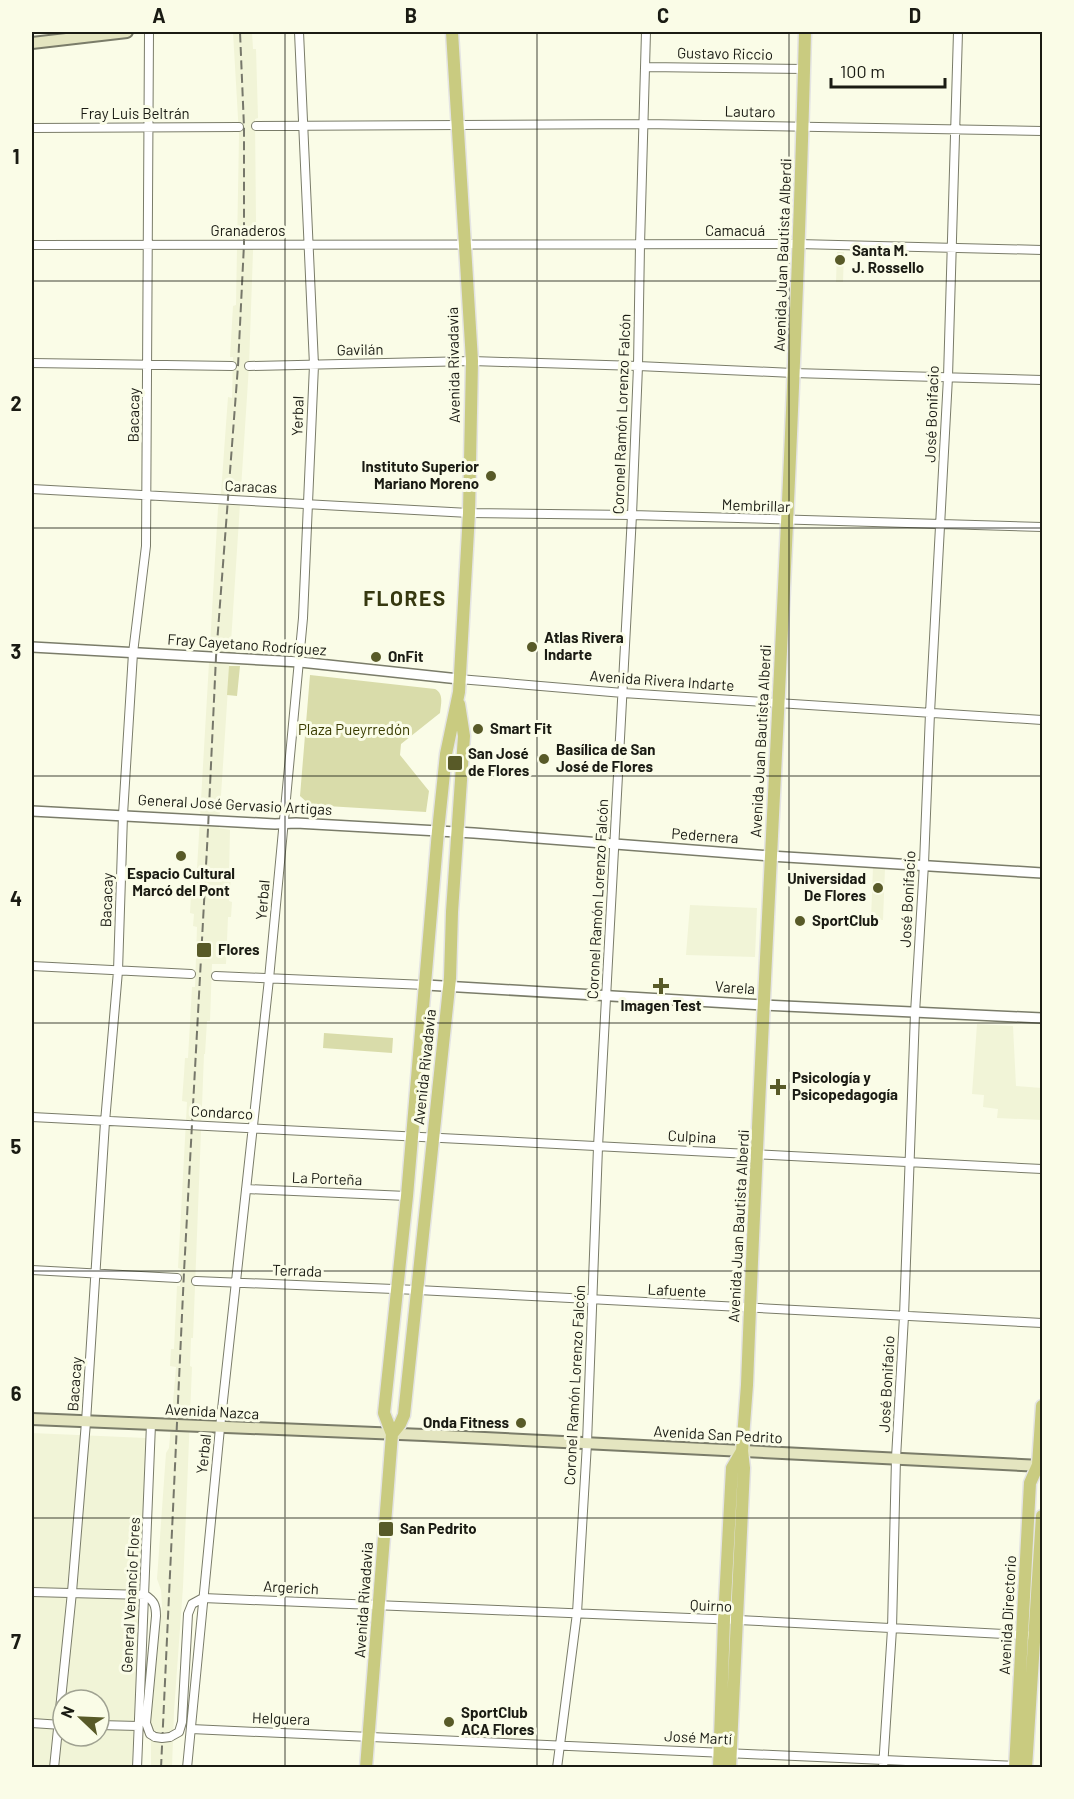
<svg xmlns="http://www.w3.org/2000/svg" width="1074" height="1799" font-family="Barlow,sans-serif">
	<rect width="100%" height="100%" fill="#fafce7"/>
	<path fill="#f1f4d7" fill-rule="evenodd" d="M233,32h19l1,17h3l2,69 -3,1 1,103 -2,1 -5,143 -29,445 -1,17 11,2 -1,45 2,2 -2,24 3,1 -1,15h-3l-2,47h-14l-2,57h-3l-2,33h-1l-11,284h-2l-1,28 2,1 -9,220 -9,124 -2,56 -21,1v-51l11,-111 -1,-16 -4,-11 9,-126 3,-5 7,-81 -6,-1 1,-17h3l3,-63h3l1,-17 -3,-1 9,-166 -5,-1 2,-27 1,-16h3l4,-71h3l2,-60 -4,-1 1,-12 -4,-1 1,-19h3l2,-8 22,-378 3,-15 7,-96 4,1 1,-41h-3l3,-51 3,-1 3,-170z
		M837,252h7l-1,30h-7z
		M873,867l12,1 -2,52 -12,-1z
		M690,905l67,3 -2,49 -69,-2z
		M977,1024l36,2 3,60 26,2v32l-45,-2 1,-9 -15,-2 1,-12 -12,-1z
		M32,1433l114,5 -14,329h-100zM63,1700h36v36h-36z"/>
	<path fill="#d9dcaa" d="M229,666h11l-3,30 -10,-1z
		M310,675l125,14c9,5 6,14 5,24l-39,31 -1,11 29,36 -3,21 -116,-7 -10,-9z
		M324,1033l69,5 -1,15 -69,-5z"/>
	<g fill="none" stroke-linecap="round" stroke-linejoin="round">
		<defs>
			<path id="minor" d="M646,67l159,2
				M256,126l388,-2 398,7
				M32,128l207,-1
				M32,245l766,-1 244,6
				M32,363l200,3
				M249,366l223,-5 166,5 155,7 249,7
				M32,489l437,24 163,2 410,12
				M459,679l164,14 419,27
				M32,966l159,8
				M216,976l210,9
				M32,1117l1010,52
				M246,1189l161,7
				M32,1270l145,8
				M196,1281l222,9 624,33
				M32,1592l113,3c9,6 11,10 11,21l-10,107 4,11 5,3
				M203,1598l535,22 304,16
				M32,1723l30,2
				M99,1725l39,1
				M191,1729l826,37
				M170,1737l9,-5 3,-10 6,-108 4,-10 11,-6
				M54,1768l18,-176 14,-170 19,-300 13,-151 5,-156 10,-162 13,-107 3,-514
				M137,1768l14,-344
				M187,1768l33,-340 49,-449 34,-361 11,-253 -15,-333
				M557,1768l20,-155 10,-170 11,-296 34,-632 6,-149 2,-121 6,-213
				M883,1768l9,-139 4,-171 8,-142 11,-303 9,-149 6,-151 18,-336 10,-345"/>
			<path id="tertiary" d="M32,647l268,15 159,17
				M32,811l243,13 21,-1 178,10 296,23 272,17
				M426,985l337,20 279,13"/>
			<path id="secondary" d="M32,43l95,-11
				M32,1419l392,16 618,31"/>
			<path id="primary" d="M392,1434l8,-10 4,-9 46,-437 2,-66 12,-176 -5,-32
				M366,1768l26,-334 -8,-21 23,-217 31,-365 8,-77 13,-62 10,-179 3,-152 -20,-329
				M719,1768l5,-148 8,-152 10,-17
				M730,1768l14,-300 -2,-17 5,-66c17,-451 47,-902 58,-1353
				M1015,1768l15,-285 8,-18 4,-59
				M1026,1768l16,-252"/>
		</defs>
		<use href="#minor" stroke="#7a7c69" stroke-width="10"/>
		<use href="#tertiary" stroke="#7a7c69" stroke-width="12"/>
		<use href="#secondary" stroke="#7a7c69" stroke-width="14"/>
		<use href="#primary" stroke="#e4e4e3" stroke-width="15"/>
		<use href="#minor" stroke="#fff" stroke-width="8"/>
		<use href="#tertiary" stroke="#fff" stroke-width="9"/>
		<use href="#secondary" stroke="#e4e5c0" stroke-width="10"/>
		<use href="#primary" stroke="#c9cb80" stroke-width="12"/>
		<path stroke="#76776a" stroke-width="2" stroke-dasharray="9 4.5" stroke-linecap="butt" d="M161,1768l23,-496 24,-443 8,-172 22,-291 6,-122v-117l-4,-95"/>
		<defs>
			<path id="minor-bridge" d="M155,1737l7,1 8,-1"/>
		</defs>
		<use href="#minor-bridge" stroke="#7a7c69" stroke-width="10" stroke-linecap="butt"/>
		<use href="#minor-bridge" stroke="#fff" stroke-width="8"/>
	</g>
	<path fill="none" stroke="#1a1b13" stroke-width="1.5" stroke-opacity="0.55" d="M285,32v1736M537,32v1736M789,32v1736M32,281h1010M32,528h1010M32,776h1010M32,1023h1010M32,1271h1010M32,1518h1010"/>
	<g fill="#585a28" stroke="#fafce7" stroke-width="2">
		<circle cx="840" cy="260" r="6"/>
		<circle cx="491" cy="476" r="6"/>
		<circle cx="532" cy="647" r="6"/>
		<circle cx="376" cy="657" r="6"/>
		<circle cx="478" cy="729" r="6"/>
		<circle cx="544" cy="759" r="6"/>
		<rect x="447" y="755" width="16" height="16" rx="3"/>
		<circle cx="181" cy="856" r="6"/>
		<circle cx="878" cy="888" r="6"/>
		<circle cx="800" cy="921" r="6"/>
		<rect x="196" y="942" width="16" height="16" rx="3"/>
		<path d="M658 977h6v6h6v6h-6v6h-6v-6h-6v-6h6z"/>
		<path d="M775 1078h6v6h6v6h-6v6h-6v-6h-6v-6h6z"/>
		<circle cx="521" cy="1423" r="6"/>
		<rect x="378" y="1521" width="16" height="16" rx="3"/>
		<circle cx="449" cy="1722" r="6"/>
	</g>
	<g text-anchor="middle" stroke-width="6" stroke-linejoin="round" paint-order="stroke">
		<g font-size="15" fill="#1a1b13" stroke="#fafce7">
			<text transform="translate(725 54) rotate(1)" y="5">Gustavo Riccio</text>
			<text transform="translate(750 112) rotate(1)" y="5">Lautaro</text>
			<text x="135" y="119">Fray Luis Beltrán</text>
			<text x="248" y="236">Granaderos</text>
			<text x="735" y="236">Camacuá</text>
			<text transform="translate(783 255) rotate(-88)" y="5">Avenida Juan Bautista Alberdi</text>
			<text transform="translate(360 350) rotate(-1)" y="5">Gavilán</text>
			<text transform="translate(454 365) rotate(-91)" y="5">Avenida Rivadavia</text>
			<text transform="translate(622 414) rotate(-88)" y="5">Coronel Ramón Lorenzo Falcón</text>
			<text transform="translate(932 414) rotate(-88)" y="5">José Bonifacio</text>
			<text transform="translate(134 415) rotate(-89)" y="5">Bacacay</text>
			<text transform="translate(298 416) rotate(-88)" y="5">Yerbal</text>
			<text transform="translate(251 487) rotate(2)" y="5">Caracas</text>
			<text transform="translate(756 506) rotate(2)" y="5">Membrillar</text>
			<text transform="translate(247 645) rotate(4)" y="5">Fray Cayetano Rodríguez</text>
			<text transform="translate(662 681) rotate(4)" y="5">Avenida Rivera Indarte</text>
			<text transform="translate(761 741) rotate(-87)" y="5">Avenida Juan Bautista Alberdi</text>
			<text transform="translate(235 805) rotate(3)" y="5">General José Gervasio Artigas</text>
			<text transform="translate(705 836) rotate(4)" y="5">Pedernera</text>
			<text transform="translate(598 899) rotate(-87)" y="5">Coronel Ramón Lorenzo Falcón</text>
			<text transform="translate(908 899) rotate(-87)" y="5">José Bonifacio</text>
			<text transform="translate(107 900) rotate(-88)" y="5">Bacacay</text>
			<text transform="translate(263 900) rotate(-85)" y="5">Yerbal</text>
			<text transform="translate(735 988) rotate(4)" y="5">Varela</text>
			<text transform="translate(425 1067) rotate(-84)" y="5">Avenida Rivadavia</text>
			<text transform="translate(222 1113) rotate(3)" y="5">Condarco</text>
			<text transform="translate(692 1137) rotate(3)" y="5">Culpina</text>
			<text transform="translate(327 1179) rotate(2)" y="5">La Porteña</text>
			<text transform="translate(739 1226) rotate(-87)" y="5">Avenida Juan Bautista Alberdi</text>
			<text transform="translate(297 1271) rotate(2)" y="5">Terrada</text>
			<text transform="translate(677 1291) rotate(3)" y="5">Lafuente</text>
			<text transform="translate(75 1384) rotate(-86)" y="5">Bacacay</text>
			<text transform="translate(887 1384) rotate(-87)" y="5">José Bonifacio</text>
			<text transform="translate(575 1385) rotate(-87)" y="5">Coronel Ramón Lorenzo Falcón</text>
			<text transform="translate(212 1412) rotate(3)" y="5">Avenida Nazca</text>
			<text transform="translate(718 1435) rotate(3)" y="5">Avenida San Pedrito</text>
			<text transform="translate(204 1454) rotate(-84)" y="5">Yerbal</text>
			<text transform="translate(291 1588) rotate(3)" y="5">Argerich</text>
			<text transform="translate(131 1595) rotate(-87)" y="5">General Venancio Flores</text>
			<text transform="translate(364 1600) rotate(-86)" y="5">Avenida Rivadavia</text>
			<text transform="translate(711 1606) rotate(2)" y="5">Quirno</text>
			<text transform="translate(1008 1615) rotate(-87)" y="5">Avenida Directorio</text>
			<text transform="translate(281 1719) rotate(2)" y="5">Helguera</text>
			<text transform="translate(698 1738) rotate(3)" y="5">José Martí</text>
		</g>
		<g font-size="15" font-weight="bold" fill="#1a1b13" stroke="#fafce7" text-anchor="start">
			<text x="852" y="256">Santa M.<tspan x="852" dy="17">J. Rossello</tspan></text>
			<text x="479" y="472" text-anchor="end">Instituto Superior<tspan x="479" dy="17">Mariano Moreno</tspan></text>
			<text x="544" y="643">Atlas Rivera<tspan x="544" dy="17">Indarte</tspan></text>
			<text x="388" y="662">OnFit</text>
			<text x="490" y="734">Smart Fit</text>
			<text x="556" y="755">Basílica de San<tspan x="556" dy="17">José de Flores</tspan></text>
			<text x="468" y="759">San José<tspan x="468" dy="17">de Flores</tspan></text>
			<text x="181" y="879" text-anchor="middle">Espacio Cultural<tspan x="181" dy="17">Marcó del Pont</tspan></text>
			<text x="866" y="884" text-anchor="end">Universidad<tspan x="866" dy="17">De Flores</tspan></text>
			<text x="812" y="926">SportClub</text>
			<text x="218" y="955">Flores</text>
			<text x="661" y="1011" text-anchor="middle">Imagen Test</text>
			<text x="792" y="1083">Psicología y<tspan x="792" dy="17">Psicopedagogía</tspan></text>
			<text x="509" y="1428" text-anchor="end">Onda Fitness</text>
			<text x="400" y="1534">San Pedrito</text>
			<text x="461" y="1718">SportClub<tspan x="461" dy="17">ACA Flores</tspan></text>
		</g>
		<g font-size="15" fill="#393b00" stroke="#fafce7">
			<text x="354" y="735">Plaza Pueyrredón</text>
		</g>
		<g font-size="21" font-weight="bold" letter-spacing="1.5" fill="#36380f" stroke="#fafce7">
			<text x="405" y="606">FLORES</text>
		</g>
	</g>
	<rect width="1074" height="1799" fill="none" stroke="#fafce7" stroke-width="66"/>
	<g transform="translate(81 1718) rotate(293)"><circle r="28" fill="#fafce7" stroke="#a0a292" stroke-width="1.5"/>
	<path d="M0-4.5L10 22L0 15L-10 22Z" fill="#585a28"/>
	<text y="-9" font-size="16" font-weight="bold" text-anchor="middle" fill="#1a1b13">N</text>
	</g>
	<path d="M831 78v9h114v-9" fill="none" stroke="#1a1b13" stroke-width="3"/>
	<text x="840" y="78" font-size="18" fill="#1a1b13" stroke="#fafce7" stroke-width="4.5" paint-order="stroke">100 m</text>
	<rect x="33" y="33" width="1008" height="1733" fill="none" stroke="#1a1b13" stroke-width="2"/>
	<g font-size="20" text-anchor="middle" font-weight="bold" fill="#1a1b13">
		<text x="159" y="23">A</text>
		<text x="411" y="23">B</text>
		<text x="663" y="23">C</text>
		<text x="915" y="23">D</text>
		<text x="16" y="164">1</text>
		<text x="16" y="411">2</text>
		<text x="16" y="659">3</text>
		<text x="16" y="906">4</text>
		<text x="16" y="1154">5</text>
		<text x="16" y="1401">6</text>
		<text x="16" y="1649">7</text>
	</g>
</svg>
